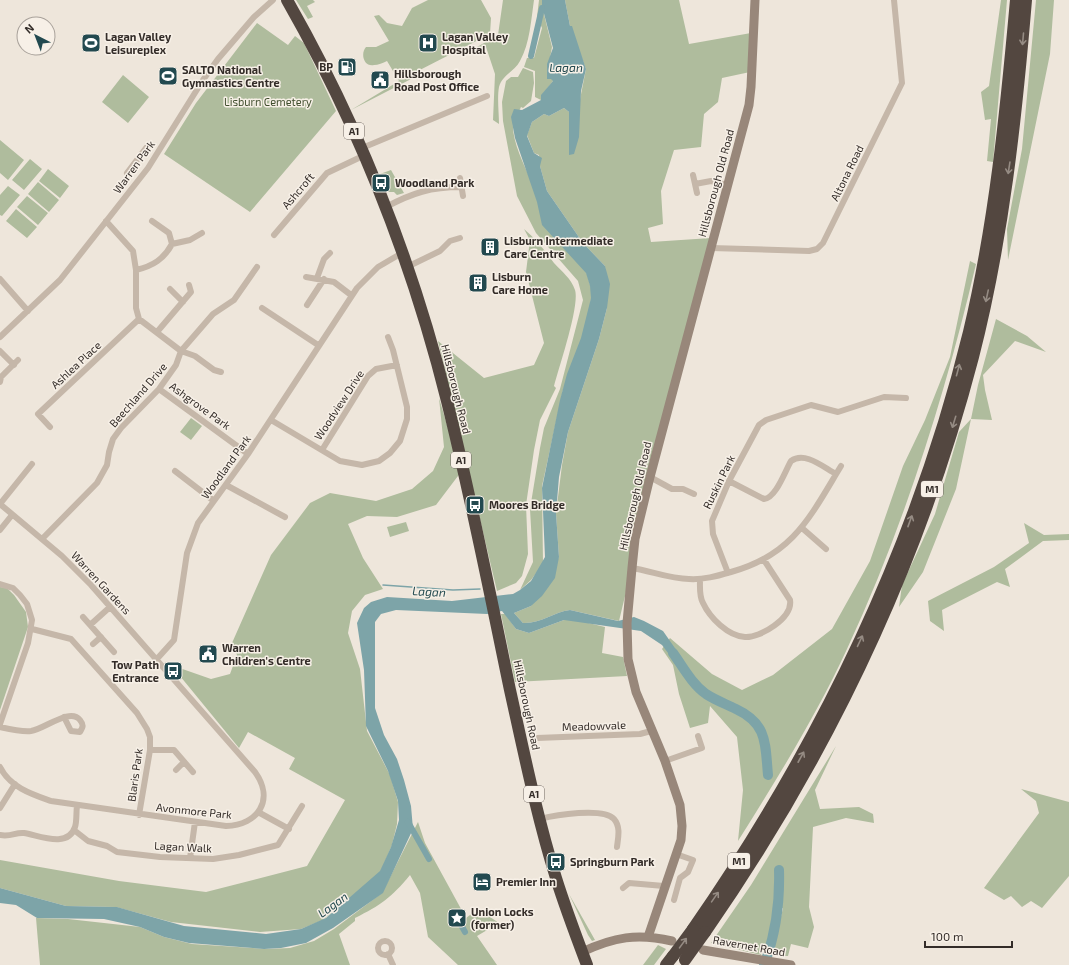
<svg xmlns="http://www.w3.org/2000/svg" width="1069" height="965" font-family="'Exo 2',sans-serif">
	<rect width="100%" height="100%" fill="#eee6db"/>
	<path fill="#afbc9d" d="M296,0h17l2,2 -8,4 6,11 -5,2z
		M428,0h53l10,18 -1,16 -76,39 -1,5 -62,32 48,-29 -12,-20c-4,2 -9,4 -13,4 -10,2 -14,-11 -8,-18h10l13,-6 -15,-25 5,-1 8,8 15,3 10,-18z
		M503,0h31c-3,20 -4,43 -14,61 -5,10 -18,14 -21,26 -2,11 0,26 0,37l-6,-4 2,-46 -9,-27 -8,4 -1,-4 21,-12z
		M539,0h3v6l10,41 -2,11 3,23 -11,14 -1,5 -6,-3v-26l-11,-4 3,-9h7l8,-30 -5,-11z
		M565,0h114l10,44 62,-11 -1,39 -28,6 -4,24 -14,12 -3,33 -27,3 -13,41 2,33 -15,4 3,14 60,-4 -92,383 -49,-11c-16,2 -30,14 -47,13l-9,-10 17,-7 28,-49 -3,-44 6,-48 6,-33 31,-93 8,-31 -2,-42 -22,-23 -36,-52 -7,-25 -1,-11 -5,-2 -7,-18 5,-13 12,-8 5,2 15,-8 5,4v43l17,-86 -16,-43z
		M1001,0h6l-14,162 -6,-1 4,-42 -6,1 -4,-28 8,-6z
		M1036,0h18l-4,54 -42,206 -1,-31 15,-80z
		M257,23l31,22 7,-9 9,7 32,68 -86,101 -86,-58 32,-51z
		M523,68l10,4 1,11 -3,18 -8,7 -2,-1c-2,5 -8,11 -8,16 -3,36 55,118 74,151l5,18 -3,21 -8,30 -18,47 -21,96 1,78 -12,16 -11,10 13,-28 -3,-53 10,-61 4,-20 16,-39 23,-89 -5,-19 -42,-48 -19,-37 -14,-75 -1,-19 4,-21 5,-4h7z
		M123,75l26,22 -21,26 -26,-21z
		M0,140l24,20 -16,20 -8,-7z
		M30,159l12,10 -18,21 -12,-10z
		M48,169l21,17 -9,12 -21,-17z
		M391,170l13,23 -7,2 -3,-3h-5l-9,-18z
		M38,182l21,18 -10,12 -21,-18z
		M8,186l12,9 -18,21 -2,-1v-20z
		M27,196l21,17 -10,12 -21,-18z
		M16,209l21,18 -10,11 -21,-17z
		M524,229c12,10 21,22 30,34 8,9 17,15 21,27 5,15 -16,77 -21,96l2,2 -16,32 -6,30 -8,55 2,49 -6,22 -6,7 -19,8 -59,-250 46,37 50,-13 10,-22 -18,-71 4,-32z
		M970,261l6,3c-31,132 -72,262 -129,385 -31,67 -70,130 -109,192l5,-51 -6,-53 -27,-31 -2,17 -18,5 -11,-34 -6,-29 -11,-16 8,-11 42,36 30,16 31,-15 59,-46 38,-68 33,-95 22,-46 25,-63z
		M996,319l31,17 19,16 -31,-11 -32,34 2,15 7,30 -21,-1 -15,70 -33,83 -24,35 3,-22 33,-71 24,-82 12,-13 7,-34z
		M439,398l22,74 -25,33 -39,12 -30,-1 -19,8 15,34 20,31 -18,6 -13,16 -4,22 12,36 7,62 23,44 8,27 -1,22 -5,21 -12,28 -57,47 -22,9 -41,3 -89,-10 -55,-15 -50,-1 -66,-18v-28l119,21 87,11 101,-26 38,-66 -56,-31 6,-11 -47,-26 -9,16 -68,-83 40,14 19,-5 7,-19 -5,-12 39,-88 39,-52 20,-10 46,8 36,-12 21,-18 11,-24z
		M191,418l11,8 -11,14 -11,-8z
		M406,522l3,9 -19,6 -3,-10z
		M1024,523l20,12 25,-1v6l-26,1 -38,28 5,18 -13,-5 -55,28 2,21 -14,-10 -2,-20 66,-34 35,-24z
		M0,587l7,1 7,7 12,17 2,15 -28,83z
		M501,614h4l11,15 13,4 35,-13h12l29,7 -3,26 21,4 4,19 -112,6z
		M836,746l-21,44 5,19 39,-2 14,7 1,9 -28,-5 -33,9 -4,80 5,20 -6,21 -17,-4 -3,12h-16l11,-48 -7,2 -9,32 -6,13 -50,-12 40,-58z
		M1021,789l48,13v74l-27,32 -11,-7 -9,6 -11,-11 -7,4 -20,-12 55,-75 -3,-12z
		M418,822l7,21 41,75 12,-9 21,14 -22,13 20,29h-39l-30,-28 -8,-44 -10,-18c-19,23 -29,30 -55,43v3l-16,13 11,31h-310l-4,-47 32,1 72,8 24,10 28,7 75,5 23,-1 24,-7 20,-12 48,-36z
		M569,894l26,46 -3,1 -4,-6z
		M658,945l8,4 -12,16h-11z"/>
	<path fill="#7da4a8" d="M542,0h23l5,26h2l14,43 -5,22 -2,46 -5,17 -5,1v-43l-5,-4 -15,8 -5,-2 -12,8 -5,14 7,17 8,5 -2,8 7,25 36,52 22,23 5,18 -3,24 -8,31 -31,93 -9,45 -3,36 3,44 -4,21 -13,18 -11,10 -17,7 9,10c17,1 31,-11 47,-13l48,11 16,-4 10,4 19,10 21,30 -7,4 -15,-20 -21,-14 -77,-11 -35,13 -13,-4 -14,-18 -15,3 -91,-4 -15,4 -6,8v86l9,27 13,24 7,21 7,26 2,23 -30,64 -50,35 -27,15 -25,5 -17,1 -75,-6 -25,-6 -24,-10 -36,-8 -67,-1 -21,-13 -16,-2v-15l66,18 51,1 67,19 82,8 35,-5 25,-11 54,-47 11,-24 8,-27 -1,-19 -10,-30 -22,-45 -2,-56 -7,-47 7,-15 7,-6 16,-5 65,4 61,-7 7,-4 11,-9 14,-24 -3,-69 18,-88 7,-26 14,-36 10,-40 -1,-12 -4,-13 -44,-48 -5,-23 -22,-64 -4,-21 3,-8 8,1 19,-10v-5l12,-14 -2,-2h-4v-15l6,-16 -11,-42z"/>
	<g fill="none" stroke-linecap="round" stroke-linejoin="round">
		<path stroke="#7da4a8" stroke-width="1.5" d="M383,585l70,5 27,-1"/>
		<path stroke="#7da4a8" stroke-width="6" d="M531,56l11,-48
			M408,822l21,37
			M455,914l10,18"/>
		<path stroke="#7da4a8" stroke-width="10" d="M673,653c10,14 19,31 33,41 9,6 20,10 30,15 32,15 29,35 32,66
			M764,965c12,-31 16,-61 15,-95"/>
		<path stroke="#c5b7a9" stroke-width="6" d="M362,148l125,-52
			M127,173l19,-25
			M693,175l2,9 16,-3 16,4
			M460,178l3,18
			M695,184l2,9
			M386,207c26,-14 45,-20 75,-20
			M106,221l27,30 3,19v38l3,11 42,32 14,5 19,14 7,2
			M274,235l53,-62 38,-18
			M172,244l18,-4 12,-7
			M711,248l98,3 8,-2 6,-6 79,-160 -8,-83
			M407,267l33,-16 10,-10 10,-3
			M136,270c17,-4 28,-11 36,-26l-3,-11 -17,-12
			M306,277l28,5 17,13
			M317,278l7,-19 6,-6
			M0,279l28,32
			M170,289l13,13
			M307,305l17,-26
			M262,308l56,37
			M157,332l34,-40 -2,-7
			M0,337l60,-57 88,-112 55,-88 15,-21 36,-42 19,-17
			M0,351l14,14
			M0,382l1,-5 17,-17
			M159,389l89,65
			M271,420l69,41 22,4 17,-4 11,-8 10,-12 7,-22v-12l-14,-57 -5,-13
			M50,427l-12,-13 101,-95
			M322,450l46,-74 8,-7 21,-4
			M175,471l39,30
			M650,477l22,12h11l11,5
			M729,481l35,18c12,-1 21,-28 27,-38 14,-10 32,6 45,13
			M226,485l59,32
			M0,504l62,52 29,29 164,187c20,28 3,53 -29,54l-175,-25c-20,-7 -41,-14 -51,-34
			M0,504l32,-40
			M802,528l24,21
			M0,530l12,-15
			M42,539l55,-56 10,-18 2,-13 4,-13 8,-11 38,-39 17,-24 5,-14 32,-37 21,-14 23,-33
			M632,568c19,3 38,11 57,11 14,1 28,-3 42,-7 62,-17 79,-55 110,-106
			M728,573l-15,-39 -1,-13 17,-40 30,-56 7,-5 45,-15 27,7 46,-15 22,1
			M700,579c0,8 -1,17 3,24 7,15 25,33 42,34 15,1 48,-19 45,-37l-26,-40
			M0,584l13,4 7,7 7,9 5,16 -4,23 -28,81
			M83,617l31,35
			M90,625l20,-18
			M32,629l39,10 66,74 10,16 3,8v13l-11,65
			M93,644l8,-7
			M156,660l18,-20 13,-87 11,-30 50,-69 109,-166 21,-21 24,-14
			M0,727c9,2 22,5 31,4 14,-2 39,-24 49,-11 4,5 3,7 0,12l-9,-1 -7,-14
			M537,738l103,-4 11,-3
			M150,750h24l19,22
			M665,761l37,-13 -4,-12
			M176,770l8,-8
			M0,808l15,-24
			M258,812l31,17
			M540,819c15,-4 63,-12 74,0 7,8 4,19 3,28
			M74,830l14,11 19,5 10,6 43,5 53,2 26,-4 39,-10 24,-39
			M0,835c12,2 15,-3 24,-2 14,2 44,16 51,-6 2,-6 1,-15 2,-21
			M190,858l5,-36
			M623,888l6,-5 35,3
			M674,900l6,-22 8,-6 5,-12 -17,-6
			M378 948a7 7 0 1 1 14 0a7 7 0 1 1-14 0Z
			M388,954l5,11"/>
		<path stroke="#98877a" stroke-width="9" d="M648,937l33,-97 1,-14 -2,-21 -15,-44 -29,-69 -8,-33 -1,-36 5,-55 3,-29 15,-62 99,-372 2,-18 4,-87
			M703,950l88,15
			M582,952c32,-15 55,-19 90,-11"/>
		<path stroke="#534740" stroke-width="12" d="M287,0c72,126 125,261 160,401 24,96 43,193 63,289 14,63 27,127 46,188 9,29 20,58 31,87
			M693,929c127,-183 223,-380 276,-597 26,-109 37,-221 47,-332
			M705,932c122,-175 214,-368 268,-575 30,-117 43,-237 53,-357
			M666,965l7,-9"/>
		<path stroke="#534740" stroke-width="12" d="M673,956l20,-27
			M685,960l20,-28"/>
	</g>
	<defs><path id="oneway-shaft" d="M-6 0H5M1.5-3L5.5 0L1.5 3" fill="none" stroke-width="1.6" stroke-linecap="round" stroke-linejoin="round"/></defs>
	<g stroke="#958b83">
		<use href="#oneway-shaft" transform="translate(1023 39) rotate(95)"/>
		<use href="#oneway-shaft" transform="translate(1009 168) rotate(99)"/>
		<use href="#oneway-shaft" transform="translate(987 296) rotate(102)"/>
		<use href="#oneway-shaft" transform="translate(958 370) rotate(-75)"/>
		<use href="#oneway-shaft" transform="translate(954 422) rotate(107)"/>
		<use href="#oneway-shaft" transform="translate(910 521) rotate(-70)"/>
		<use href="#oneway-shaft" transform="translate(860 641) rotate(-65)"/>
		<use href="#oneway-shaft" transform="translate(801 757) rotate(-61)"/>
		<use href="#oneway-shaft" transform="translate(715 897) rotate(-55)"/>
		<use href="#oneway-shaft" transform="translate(683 943) rotate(-54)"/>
	</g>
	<defs>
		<symbol id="stadium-square" viewBox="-11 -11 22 22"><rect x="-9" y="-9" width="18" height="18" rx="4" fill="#22494f" stroke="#f7f0e7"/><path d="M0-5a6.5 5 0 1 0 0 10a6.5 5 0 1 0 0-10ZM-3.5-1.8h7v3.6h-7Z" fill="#fff"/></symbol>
		<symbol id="hospital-square" viewBox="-11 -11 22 22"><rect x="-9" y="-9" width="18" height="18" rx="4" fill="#22494f" stroke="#f7f0e7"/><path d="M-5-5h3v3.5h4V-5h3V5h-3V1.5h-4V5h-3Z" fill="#fff"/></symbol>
		<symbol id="fuel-square" viewBox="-11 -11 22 22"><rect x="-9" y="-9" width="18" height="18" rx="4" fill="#22494f" stroke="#f7f0e7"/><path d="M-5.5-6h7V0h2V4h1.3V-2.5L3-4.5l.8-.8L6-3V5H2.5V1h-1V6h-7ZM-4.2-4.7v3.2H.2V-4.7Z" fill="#fff"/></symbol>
		<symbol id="civic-square" viewBox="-11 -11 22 22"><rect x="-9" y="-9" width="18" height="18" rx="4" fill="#22494f" stroke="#f7f0e7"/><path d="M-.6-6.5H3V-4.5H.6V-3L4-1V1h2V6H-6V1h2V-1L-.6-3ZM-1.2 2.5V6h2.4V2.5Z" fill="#fff"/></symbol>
		<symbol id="bus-square" viewBox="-11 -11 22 22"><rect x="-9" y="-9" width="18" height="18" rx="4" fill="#22494f" stroke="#f7f0e7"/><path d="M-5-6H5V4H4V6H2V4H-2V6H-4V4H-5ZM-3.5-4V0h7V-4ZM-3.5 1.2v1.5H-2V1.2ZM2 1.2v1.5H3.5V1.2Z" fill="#fff"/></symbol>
		<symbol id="building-square" viewBox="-11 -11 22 22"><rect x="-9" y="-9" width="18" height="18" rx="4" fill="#22494f" stroke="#f7f0e7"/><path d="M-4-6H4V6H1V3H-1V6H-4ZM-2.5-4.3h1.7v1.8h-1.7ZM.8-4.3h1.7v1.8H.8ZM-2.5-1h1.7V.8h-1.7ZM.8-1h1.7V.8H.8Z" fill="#fff"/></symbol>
		<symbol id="hotel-square" viewBox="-11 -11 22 22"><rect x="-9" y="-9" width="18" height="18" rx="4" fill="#22494f" stroke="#f7f0e7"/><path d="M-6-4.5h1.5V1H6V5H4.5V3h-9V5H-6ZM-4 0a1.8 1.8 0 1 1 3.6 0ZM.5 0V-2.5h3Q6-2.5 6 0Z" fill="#fff"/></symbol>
		<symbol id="sight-square" viewBox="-11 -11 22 22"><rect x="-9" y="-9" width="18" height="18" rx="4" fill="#22494f" stroke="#f7f0e7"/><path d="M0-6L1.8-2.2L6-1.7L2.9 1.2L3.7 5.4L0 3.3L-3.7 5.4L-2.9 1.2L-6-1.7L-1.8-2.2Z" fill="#fff"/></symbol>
	</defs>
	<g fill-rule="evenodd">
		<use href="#stadium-square" x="80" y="32" width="22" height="22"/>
		<use href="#hospital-square" x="417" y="32" width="22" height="22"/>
		<use href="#fuel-square" x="336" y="56" width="22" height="22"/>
		<use href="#stadium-square" x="157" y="65" width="22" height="22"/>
		<use href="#civic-square" x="369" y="69" width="22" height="22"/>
		<use href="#bus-square" x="370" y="172" width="22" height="22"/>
		<use href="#building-square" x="479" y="236" width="22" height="22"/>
		<use href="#building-square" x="467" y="272" width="22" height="22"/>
		<use href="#bus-square" x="464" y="494" width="22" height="22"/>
		<use href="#civic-square" x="197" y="643" width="22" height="22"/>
		<use href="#bus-square" x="162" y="660" width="22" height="22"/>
		<use href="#bus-square" x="545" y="851" width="22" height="22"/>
		<use href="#hotel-square" x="471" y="871" width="22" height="22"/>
		<use href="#sight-square" x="446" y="907" width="22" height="22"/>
	</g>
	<g text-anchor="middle" stroke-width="3" stroke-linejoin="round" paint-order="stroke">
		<g fill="#f7f0e7" stroke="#6e6761" stroke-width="1">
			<rect x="344" y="123" width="20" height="16" rx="3"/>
			<rect x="451" y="452" width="20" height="16" rx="3"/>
			<rect x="921" y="481" width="22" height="16" rx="3"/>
			<rect x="524" y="786" width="20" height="16" rx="3"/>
			<rect x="728" y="853" width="22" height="16" rx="3"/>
		</g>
		<g font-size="10" font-weight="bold" fill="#332c28">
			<text x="354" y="135">A1</text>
			<text x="461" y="464">A1</text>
			<text x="932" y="493">M1</text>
			<text x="534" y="798">A1</text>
			<text x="739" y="865">M1</text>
		</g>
		<g font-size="11" font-weight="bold" fill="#332c28" stroke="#f7f0e7" text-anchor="start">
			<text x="105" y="41">Lagan Valley<tspan x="105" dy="13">Leisureplex</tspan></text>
			<text x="442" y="41">Lagan Valley<tspan x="442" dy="13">Hospital</tspan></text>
			<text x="333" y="71" text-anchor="end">BP</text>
			<text x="182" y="74">SALTO National<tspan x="182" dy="13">Gymnastics Centre</tspan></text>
			<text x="394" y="78">Hillsborough<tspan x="394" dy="13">Road Post Office</tspan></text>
			<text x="395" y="187">Woodland Park</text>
			<text x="504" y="245">Lisburn Intermediate<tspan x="504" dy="13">Care Centre</tspan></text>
			<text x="492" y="281">Lisburn<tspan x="492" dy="13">Care Home</tspan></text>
			<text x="489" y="509">Moores Bridge</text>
			<text x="222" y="652">Warren<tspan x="222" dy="13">Children's Centre</tspan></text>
			<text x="159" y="669" text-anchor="end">Tow Path<tspan x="159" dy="13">Entrance</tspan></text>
			<text x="570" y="866">Springburn Park</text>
			<text x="496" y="886">Premier Inn</text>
			<text x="471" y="916">Union Locks<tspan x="471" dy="13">(former)</tspan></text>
		</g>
		<g font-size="11" fill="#404e2e" stroke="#f7f0e7">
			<text x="268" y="106">Lisburn Cemetery</text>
		</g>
		<g font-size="11" fill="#332c28" stroke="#f7f0e7">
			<text transform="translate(134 167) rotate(-54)" y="4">Warren Park</text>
			<text transform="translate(847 173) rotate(-64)" y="4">Altona Road</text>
			<text transform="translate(716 183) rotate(-75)" y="4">Hillsborough Old Road</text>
			<text transform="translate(298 191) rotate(-50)" y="4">Ashcroft</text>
			<text transform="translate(76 365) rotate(-43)" y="4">Ashlea Place</text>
			<text transform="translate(456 389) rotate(76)" y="4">Hillsborough Road</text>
			<text transform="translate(138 395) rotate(-49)" y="4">Beechland Drive</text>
			<text transform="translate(339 405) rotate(-57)" y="4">Woodview Drive</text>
			<text transform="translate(200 406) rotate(36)" y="4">Ashgrove Park</text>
			<text transform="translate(226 467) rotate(-54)" y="4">Woodland Park</text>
			<text transform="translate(719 482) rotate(-64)" y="4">Ruskin Park</text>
			<text transform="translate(635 496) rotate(-77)" y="4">Hillsborough Old Road</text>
			<text transform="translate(101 583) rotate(47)" y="4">Warren Gardens</text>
			<text transform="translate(527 705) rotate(78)" y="4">Hillsborough Road</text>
			<text transform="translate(594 726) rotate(-2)" y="4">Meadowvale</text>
			<text transform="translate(135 775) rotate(-82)" y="4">Blaris Park</text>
			<text transform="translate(194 811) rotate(6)" y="4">Avonmore Park</text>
			<text transform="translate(183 847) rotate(3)" y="4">Lagan Walk</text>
			<text transform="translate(749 946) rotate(10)" y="4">Ravernet Road</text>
		</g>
		<g font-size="12" font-style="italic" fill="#22494f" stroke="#f7f0e7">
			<text x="566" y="72">Lagan</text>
			<text transform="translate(429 592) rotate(3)" y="4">Lagan</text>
			<text transform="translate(333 905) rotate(-36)" y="4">Lagan</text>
		</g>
	</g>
	<g transform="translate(36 36) rotate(318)"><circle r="19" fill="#f7f0e7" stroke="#a9a29b"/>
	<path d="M0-3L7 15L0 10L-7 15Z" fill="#22494f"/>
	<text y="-6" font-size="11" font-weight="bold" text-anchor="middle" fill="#332c28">N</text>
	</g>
	<path d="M925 941v6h87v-6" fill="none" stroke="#332c28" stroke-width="2"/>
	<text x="931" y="941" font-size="12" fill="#332c28" stroke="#f7f0e7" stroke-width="3" paint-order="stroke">100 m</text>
</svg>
